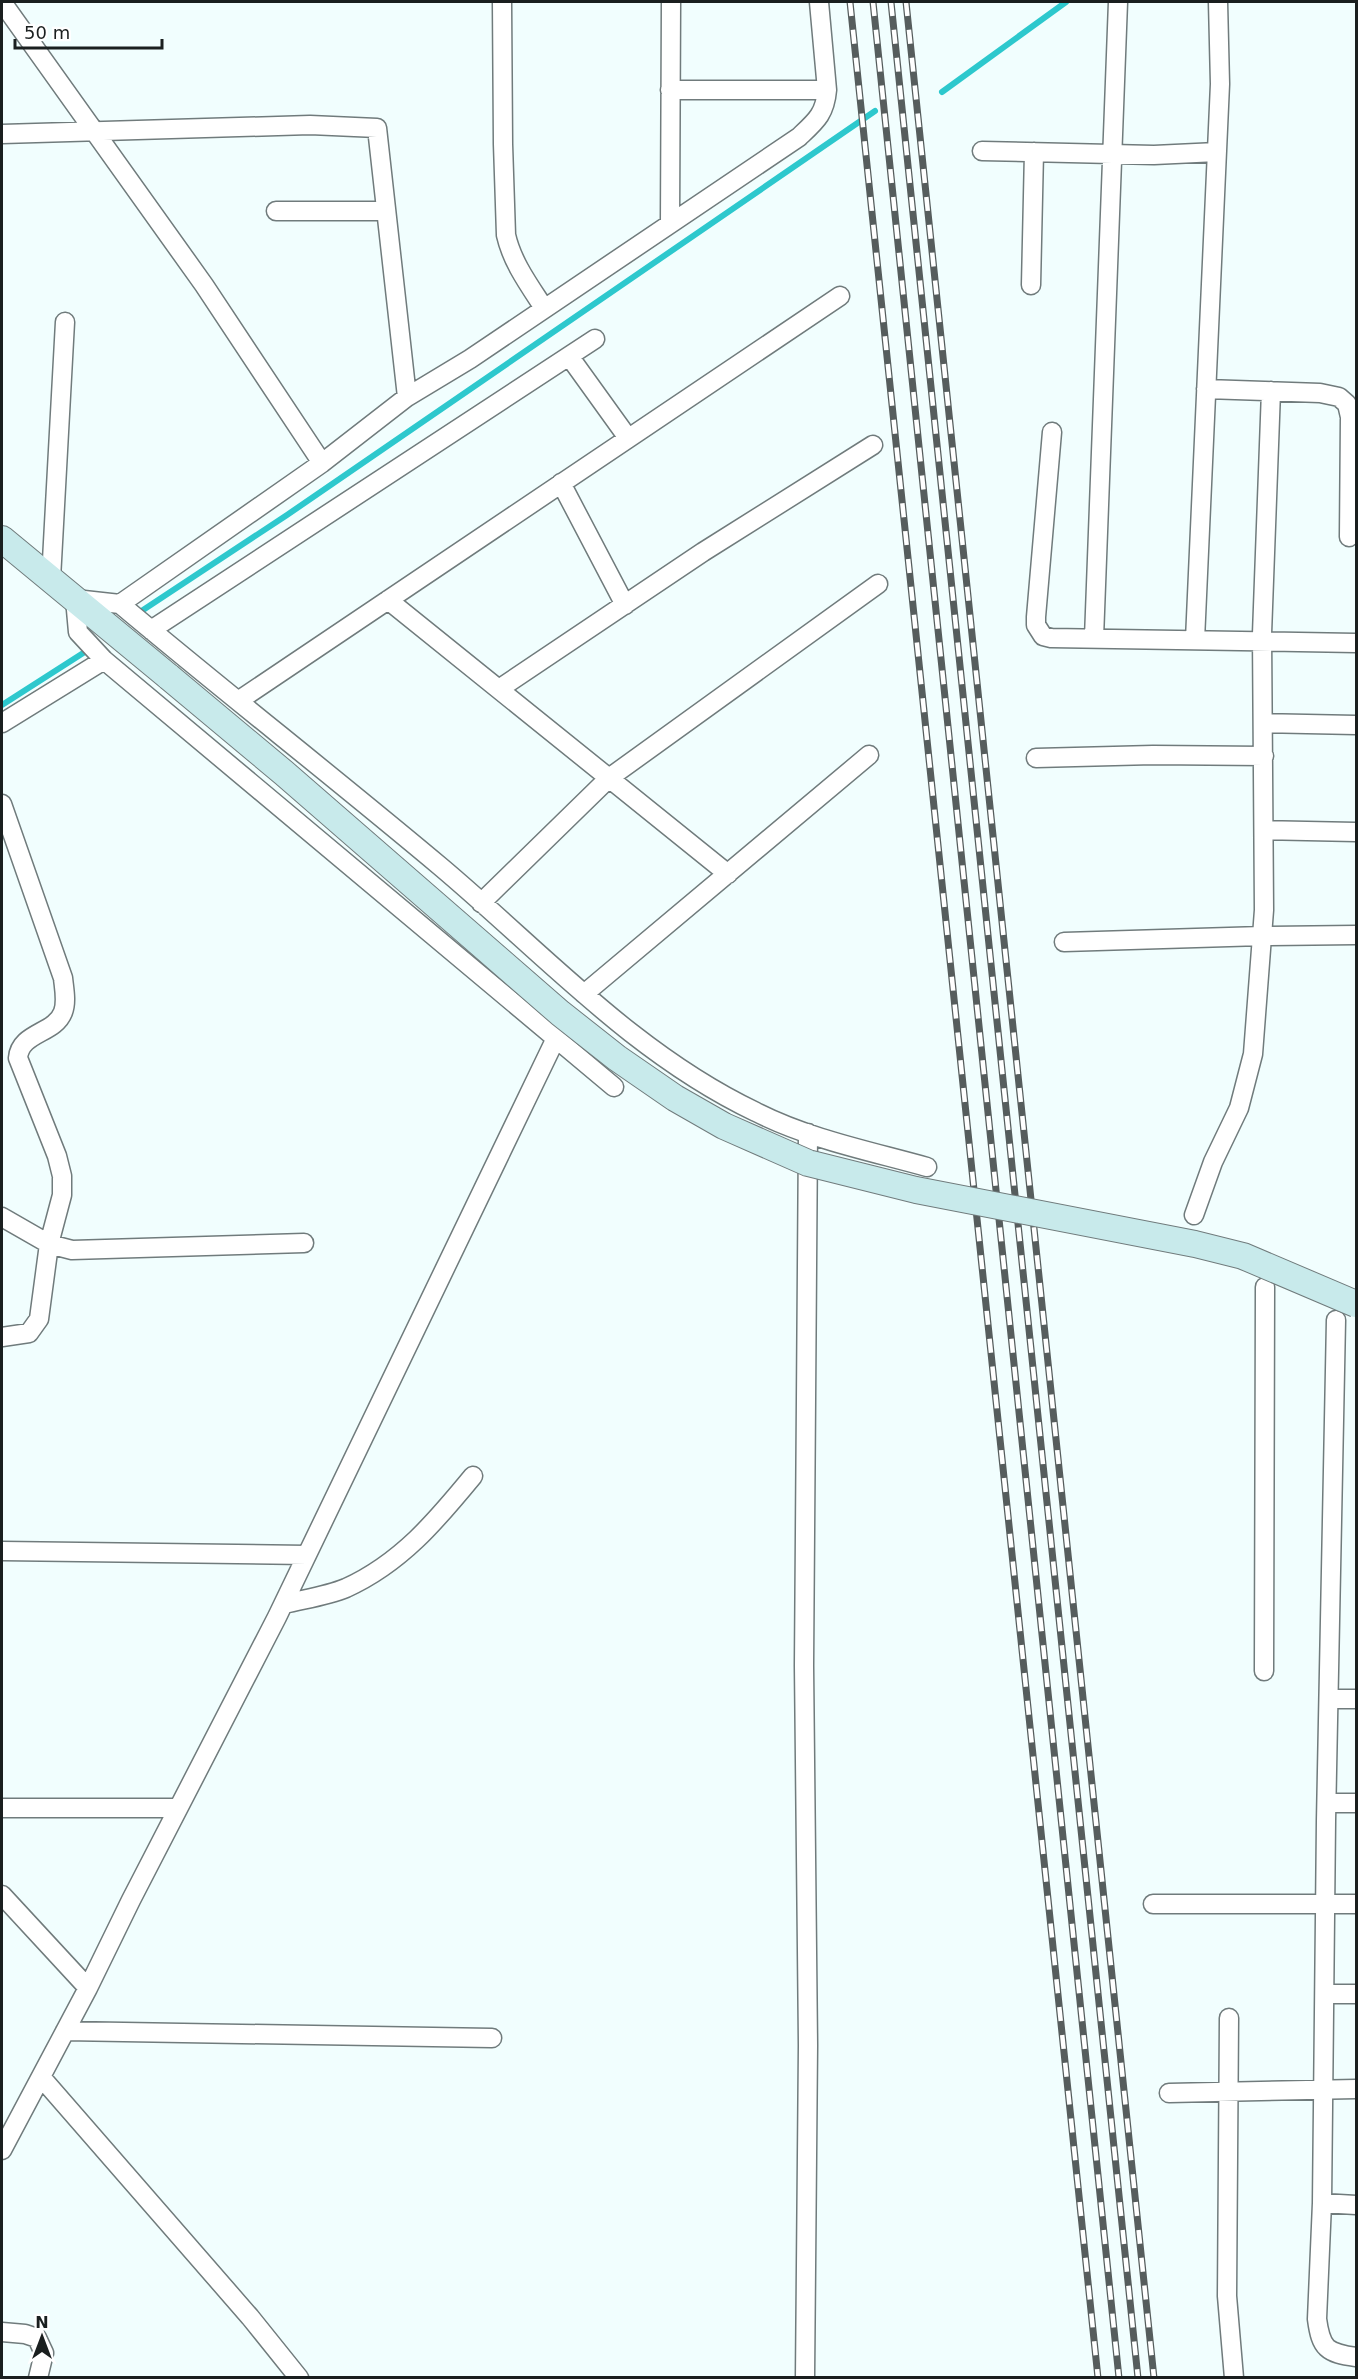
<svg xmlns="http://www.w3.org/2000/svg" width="1358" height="2379" font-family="'DejaVu Sans',sans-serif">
	<rect width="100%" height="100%" fill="#f1fefe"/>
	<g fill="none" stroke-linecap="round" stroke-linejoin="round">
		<path stroke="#2dc8cd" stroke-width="6" d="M942,92l124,-90
			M137,614l150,-99 588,-404
			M2,705l89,-57"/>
		<defs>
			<path id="street" d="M2,2l202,283 118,178
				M502,2l1,142 3,91c6,27 23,50 38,73
				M670,90h157
				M2,134l308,-9 67,3 30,269
				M982,151l172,4 63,-3
				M276,211h110
				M670,223l1,-221
				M1031,285l3,-133
				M569,356l59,82
				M1206,389l114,4 19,4 8,7 3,13 -1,120
				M1052,432l-16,185v8l7,11 8,2 305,5
				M561,483l64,122
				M51,579l14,-257
				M388,600l340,274
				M120,604l202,-141 85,-66 63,-38 329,-222c17,-16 26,-23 28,-47l-8,-88
				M151,630l444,-291
				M1094,638l24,-636
				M1195,640l25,-556 -2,-82
				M499,689l204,-137 170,-107
				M238,701l602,-405
				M2,723l102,-63
				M1263,723l93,2
				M1036,758l117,-3 111,1
				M2,804l61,174c1,10 4,24 0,34 -8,22 -43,20 -45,46l39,98 5,20v19l-13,49 -10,75 -10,14 -27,4
				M1264,830l92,2
				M481,903l128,-125 269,-194
				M1064,942l198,-6 94,-1
				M584,994l285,-239
				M614,1087l-510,-427 -26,-28 -3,-33 45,5c106,89 215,174 321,263 102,86 193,187 315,245 53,27 114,39 171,55
				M1194,1215l19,-53 26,-54 14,-54 11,-144 -2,-276 9,-243
				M2,1217l47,27 23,6 232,-7
				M1336,1320l-10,501 -4,382 -5,116c4,30 10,34 39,38
				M2,1551l305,4
				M284,1604c20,-5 43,-8 62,-16 55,-25 90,-67 127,-112
				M1264,1671l1,-384
				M1329,1699h27
				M1327,1803h29
				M2,1808h176
				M2,1895l86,93
				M1153,1904h203
				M1325,1994h31
				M1229,2018l-2,278 7,82
				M65,2031l427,7
				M41,2077l209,240 49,61
				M1169,2093l187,-4
				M2,2150l86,-162 43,-88 146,-283 279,-579
				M1322,2203l34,2
				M2,2332l23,2 12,4 7,15 -6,25
				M805,2378l3,-333 -4,-379 4,-533"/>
			<path id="secondary" d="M2,539l167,138"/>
		</defs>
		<use href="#street" stroke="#707b7c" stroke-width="21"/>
		<use href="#secondary" stroke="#707b7c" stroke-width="28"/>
		<use href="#street" stroke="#fff" stroke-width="18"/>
		<use href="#secondary" stroke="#c8eaeb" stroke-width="26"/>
		<defs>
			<path id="rail" d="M850,2l248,2376
				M873,2l246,2376
				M891,2l247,2376
				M906,2l248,2376"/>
		</defs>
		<use href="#rail" stroke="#565d5d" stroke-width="7"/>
		<use href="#rail" stroke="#fff" stroke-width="4.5" stroke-dasharray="14" stroke-linecap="butt"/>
		<defs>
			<path id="secondary-bridge" d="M169,677l115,96 276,240 57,45 58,40 49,28 84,37 108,27 279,54 48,12 113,48"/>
		</defs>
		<use href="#secondary-bridge" stroke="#707b7c" stroke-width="28" stroke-linecap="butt"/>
		<use href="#secondary-bridge" stroke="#c8eaeb" stroke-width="26"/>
	</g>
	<rect width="1358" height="2379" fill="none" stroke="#1a1f1f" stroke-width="6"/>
	<g transform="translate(42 2337)" stroke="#ffffff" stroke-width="4.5" paint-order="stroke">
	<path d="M0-4.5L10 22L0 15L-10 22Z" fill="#1a1f1f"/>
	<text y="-9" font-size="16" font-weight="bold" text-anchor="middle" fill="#1a1f1f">N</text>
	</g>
	<path d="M15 39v9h147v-9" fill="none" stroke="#1a1f1f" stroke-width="3"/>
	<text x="24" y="39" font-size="18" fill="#1a1f1f" stroke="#ffffff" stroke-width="4.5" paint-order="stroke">50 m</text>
</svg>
